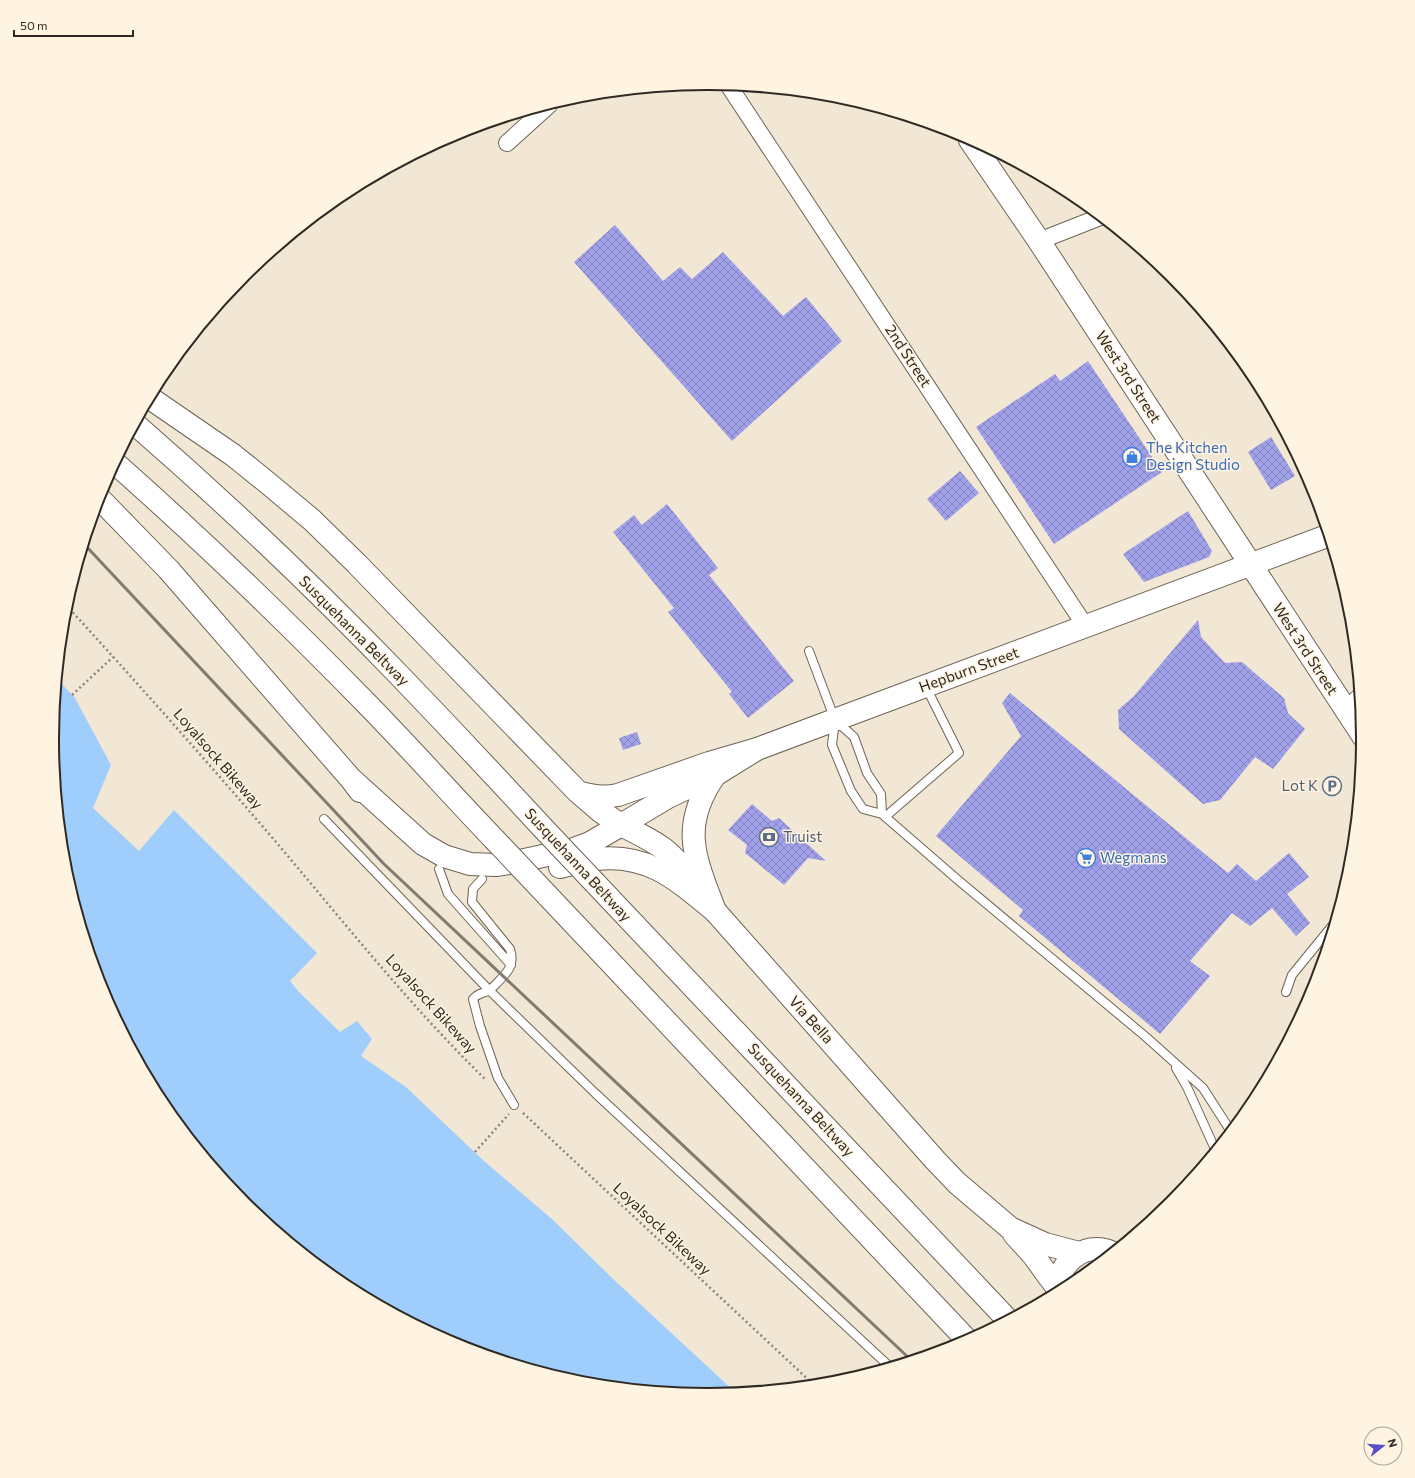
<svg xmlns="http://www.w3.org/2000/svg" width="1415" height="1478" font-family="Commissioner,sans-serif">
	<defs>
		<pattern id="building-cross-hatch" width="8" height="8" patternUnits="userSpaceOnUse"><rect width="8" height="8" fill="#a0a1e9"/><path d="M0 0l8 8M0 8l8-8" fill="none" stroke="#8383bd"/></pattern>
	</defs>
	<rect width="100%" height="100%" fill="#f2e7d5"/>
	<path fill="#9fcefd" d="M58,680l17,18 36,67 -18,43 46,43 35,-41 143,143 -27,28 8,10 42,41 17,-11 15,18 -11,17 45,31 78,74 69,59 58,57 124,115 -28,2 -128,-12 -123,-37 -113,-61 -99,-82 -82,-99 -60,-113 -37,-123 -13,-128z"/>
	<path fill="url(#building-cross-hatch)" d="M615,225l48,56 17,-14 12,12 31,-27 60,64 23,-19 36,44 -110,100 -158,-179z
		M1088,361l74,111 -108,72 -78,-117 79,-53 5,7z
		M1271,437l24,39 -24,14 -23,-38z
		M960,471l19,22 -33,28 -19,-22z
		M667,504l51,64 -9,7 85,106 -46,37 -19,-24 3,-2 -64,-80 6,-4 -61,-76 21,-17 8,10z
		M1188,511l24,40 -3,6 -65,25 -21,-28z
		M1198,620l3,17 24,26 17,-1 42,36 4,15 17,16 -32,40 -18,-12 -35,43 -17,4 -84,-75 -1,-19 16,-14z
		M1010,693l218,180 9,-9 19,17 33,-28 20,24 -22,17 23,29 -14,13 -24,-28 -22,18 -18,-13 -42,48 20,15 -50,58 -141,-118 4,-6 -87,-74 85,-100 -19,-33z
		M637,732l4,12 -18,6 -4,-12z
		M752,804l20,17 7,-3 47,43 -18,-3 -24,27 -39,-32 2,-8 -19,-15z"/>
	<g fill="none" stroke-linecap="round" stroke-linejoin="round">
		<defs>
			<path id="service" d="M809,651l26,69 -3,25 19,46 12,18 19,5 76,66 188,157 57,51 27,42
				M837,722l17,15 13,36 14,21 1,20
				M885,817l74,-64 -33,-66
				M324,819l165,171 106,103 294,273
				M439,869l9,25 63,71
				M482,879l-9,10 -1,13 38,47c5,16 -2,23 -13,34 -2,2 -5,5 -7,7 -7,4 -11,2 -17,9l7,27 18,52 16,27
				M1286,992l6,-17 40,-49
				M1176,1068l11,19 28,62"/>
			<path id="minor" d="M729,86l357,541
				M507,143l42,-38
				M1039,241l61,-24
				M1345,711l14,-14"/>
			<path id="secondary" d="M621,825c14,7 29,14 43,24 21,17 35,40 51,62l220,249 22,23 53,45 35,16 34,9
				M1014,1234l20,22 15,21 7,9
				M1057,1292c-1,-27 27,-52 54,-40"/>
			<path id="primary" d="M970,140l69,101 324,495
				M715,775c-36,52 -20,83 0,136
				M621,825l47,-28 47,-22 42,-26 570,-213"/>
			<path id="motorway" d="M150,398l83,57 36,29 43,36 44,43 222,229 22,19 21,14 -31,18 -19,7 -61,13 -14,2 -26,-1 -26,-8 -21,-12 -72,-65
				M136,425c91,79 179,163 263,250 48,50 96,101 143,152
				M115,463c87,77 171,158 252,241 43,44 84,90 127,135
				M99,498l69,71 183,210 9,12
				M578,792c14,4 25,6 40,3l91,-32 48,-14
				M560,867c12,-3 24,-6 36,-8 53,-6 81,21 119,52
				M595,883l412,436
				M547,895l420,445"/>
		</defs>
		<use href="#service" stroke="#6e6455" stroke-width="10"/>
		<use href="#minor" stroke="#6e6455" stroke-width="18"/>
		<use href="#secondary" stroke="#6e6455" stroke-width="24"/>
		<use href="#primary" stroke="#6e6455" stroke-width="24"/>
		<use href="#motorway" stroke="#6e6455" stroke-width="24"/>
		<path stroke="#8c8478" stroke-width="2.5" stroke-dasharray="2 3" stroke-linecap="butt" d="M66,605c65,71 129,143 192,216 75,87 145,178 227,258
			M72,695l41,-38
			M523,1113l290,271
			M475,1152l34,-38"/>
		<use href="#service" stroke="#fff" stroke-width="8"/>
		<use href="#minor" stroke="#fff" stroke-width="16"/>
		<use href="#secondary" stroke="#fff" stroke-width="22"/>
		<use href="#primary" stroke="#fff" stroke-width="22"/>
		<use href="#motorway" stroke="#fff" stroke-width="22"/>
		<path stroke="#837b70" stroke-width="3" d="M85,545l299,319 526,495"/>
		<defs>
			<path id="motorway-bridge" d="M542,827l53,56
				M494,839l53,56"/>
		</defs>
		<use href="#motorway-bridge" stroke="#6e6455" stroke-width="24" stroke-linecap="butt"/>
		<use href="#motorway-bridge" stroke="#fff" stroke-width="22"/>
	</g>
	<defs>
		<symbol id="shop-ring" viewBox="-11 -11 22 22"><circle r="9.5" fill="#fff4e2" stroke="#3f7fe0" stroke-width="1.5"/><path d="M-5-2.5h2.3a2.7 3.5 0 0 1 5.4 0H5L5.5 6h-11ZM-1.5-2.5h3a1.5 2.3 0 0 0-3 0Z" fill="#3f7fe0"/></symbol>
		<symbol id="parking-ring" viewBox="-11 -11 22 22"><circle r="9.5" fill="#fff4e2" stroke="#5c6f8a" stroke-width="1.5"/><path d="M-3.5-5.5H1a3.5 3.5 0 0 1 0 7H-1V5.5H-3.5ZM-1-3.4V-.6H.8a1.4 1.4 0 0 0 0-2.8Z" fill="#5c6f8a"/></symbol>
		<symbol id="bank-ring" viewBox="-11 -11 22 22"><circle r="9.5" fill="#fff4e2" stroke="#5c6f8a" stroke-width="1.5"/><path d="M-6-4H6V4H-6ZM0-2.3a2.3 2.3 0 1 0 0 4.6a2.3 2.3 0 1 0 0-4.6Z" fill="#5c6f8a"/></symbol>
		<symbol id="supermarket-ring" viewBox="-11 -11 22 22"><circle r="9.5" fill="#fff4e2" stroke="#3f7fe0" stroke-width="1.5"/><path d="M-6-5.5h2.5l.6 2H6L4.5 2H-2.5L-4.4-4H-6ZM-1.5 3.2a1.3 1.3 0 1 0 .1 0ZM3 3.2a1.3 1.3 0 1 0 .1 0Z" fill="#3f7fe0"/></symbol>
	</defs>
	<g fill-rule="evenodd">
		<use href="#shop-ring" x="1121" y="446" width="22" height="22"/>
		<use href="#parking-ring" x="1321" y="775" width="22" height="22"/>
		<use href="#bank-ring" x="758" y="826" width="22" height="22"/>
		<use href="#supermarket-ring" x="1075" y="847" width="22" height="22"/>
	</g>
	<g text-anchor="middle" stroke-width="3" stroke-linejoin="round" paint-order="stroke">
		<g font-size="15" fill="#2f2a24" stroke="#fff4e2">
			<text transform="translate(908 356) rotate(57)" y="5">2nd Street</text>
			<text transform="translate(1128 377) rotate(57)" y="5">West 3rd Street</text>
			<text transform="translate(354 631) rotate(45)" y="5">Susquehanna Beltway</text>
			<text transform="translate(1305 649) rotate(57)" y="5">West 3rd Street</text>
			<text transform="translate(969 670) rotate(-20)" y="5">Hepburn Street</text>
			<text transform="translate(218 759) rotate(49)" y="5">Loyalsock Bikeway</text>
			<text transform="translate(578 865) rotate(47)" y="5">Susquehanna Beltway</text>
			<text transform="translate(431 1004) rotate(48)" y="5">Loyalsock Bikeway</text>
			<text transform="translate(811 1020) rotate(48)" y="5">Via Bella</text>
			<text transform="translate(801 1100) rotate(47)" y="5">Susquehanna Beltway</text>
			<text transform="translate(662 1229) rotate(43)" y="5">Loyalsock Bikeway</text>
		</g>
		<g font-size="15" fill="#366cbe" stroke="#fff4e2" text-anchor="start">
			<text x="1146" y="453">The Kitchen<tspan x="1146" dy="17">Design Studio</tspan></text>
			<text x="1100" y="863">Wegmans</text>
		</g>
		<g font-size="15" fill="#4e5e75" stroke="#fff4e2" text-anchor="end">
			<text x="1318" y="791">Lot K</text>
			<text x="783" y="842" text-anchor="start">Truist</text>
		</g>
	</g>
	<path d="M0 0H1415V1478H0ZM707 90H708A648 648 0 0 1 1356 738V740A648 648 0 0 1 708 1388H707A648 648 0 0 1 59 740V738A648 648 0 0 1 707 90Z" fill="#fff4e2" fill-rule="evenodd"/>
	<path fill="none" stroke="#2f2a24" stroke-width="2" d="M707 90H708A648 648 0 0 1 1356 738V740A648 648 0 0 1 708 1388H707A648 648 0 0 1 59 740V738A648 648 0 0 1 707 90Z"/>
	<g transform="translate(1383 1446) rotate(73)"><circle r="19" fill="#fff4e2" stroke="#aca396"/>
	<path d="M0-3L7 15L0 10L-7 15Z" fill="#5c4ec6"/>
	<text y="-6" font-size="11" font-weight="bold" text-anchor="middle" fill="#2f2a24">N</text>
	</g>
	<path d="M14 30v6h119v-6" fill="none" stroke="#2f2a24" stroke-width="2"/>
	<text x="20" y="30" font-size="12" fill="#2f2a24" stroke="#fff4e2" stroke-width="3" paint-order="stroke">50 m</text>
</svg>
